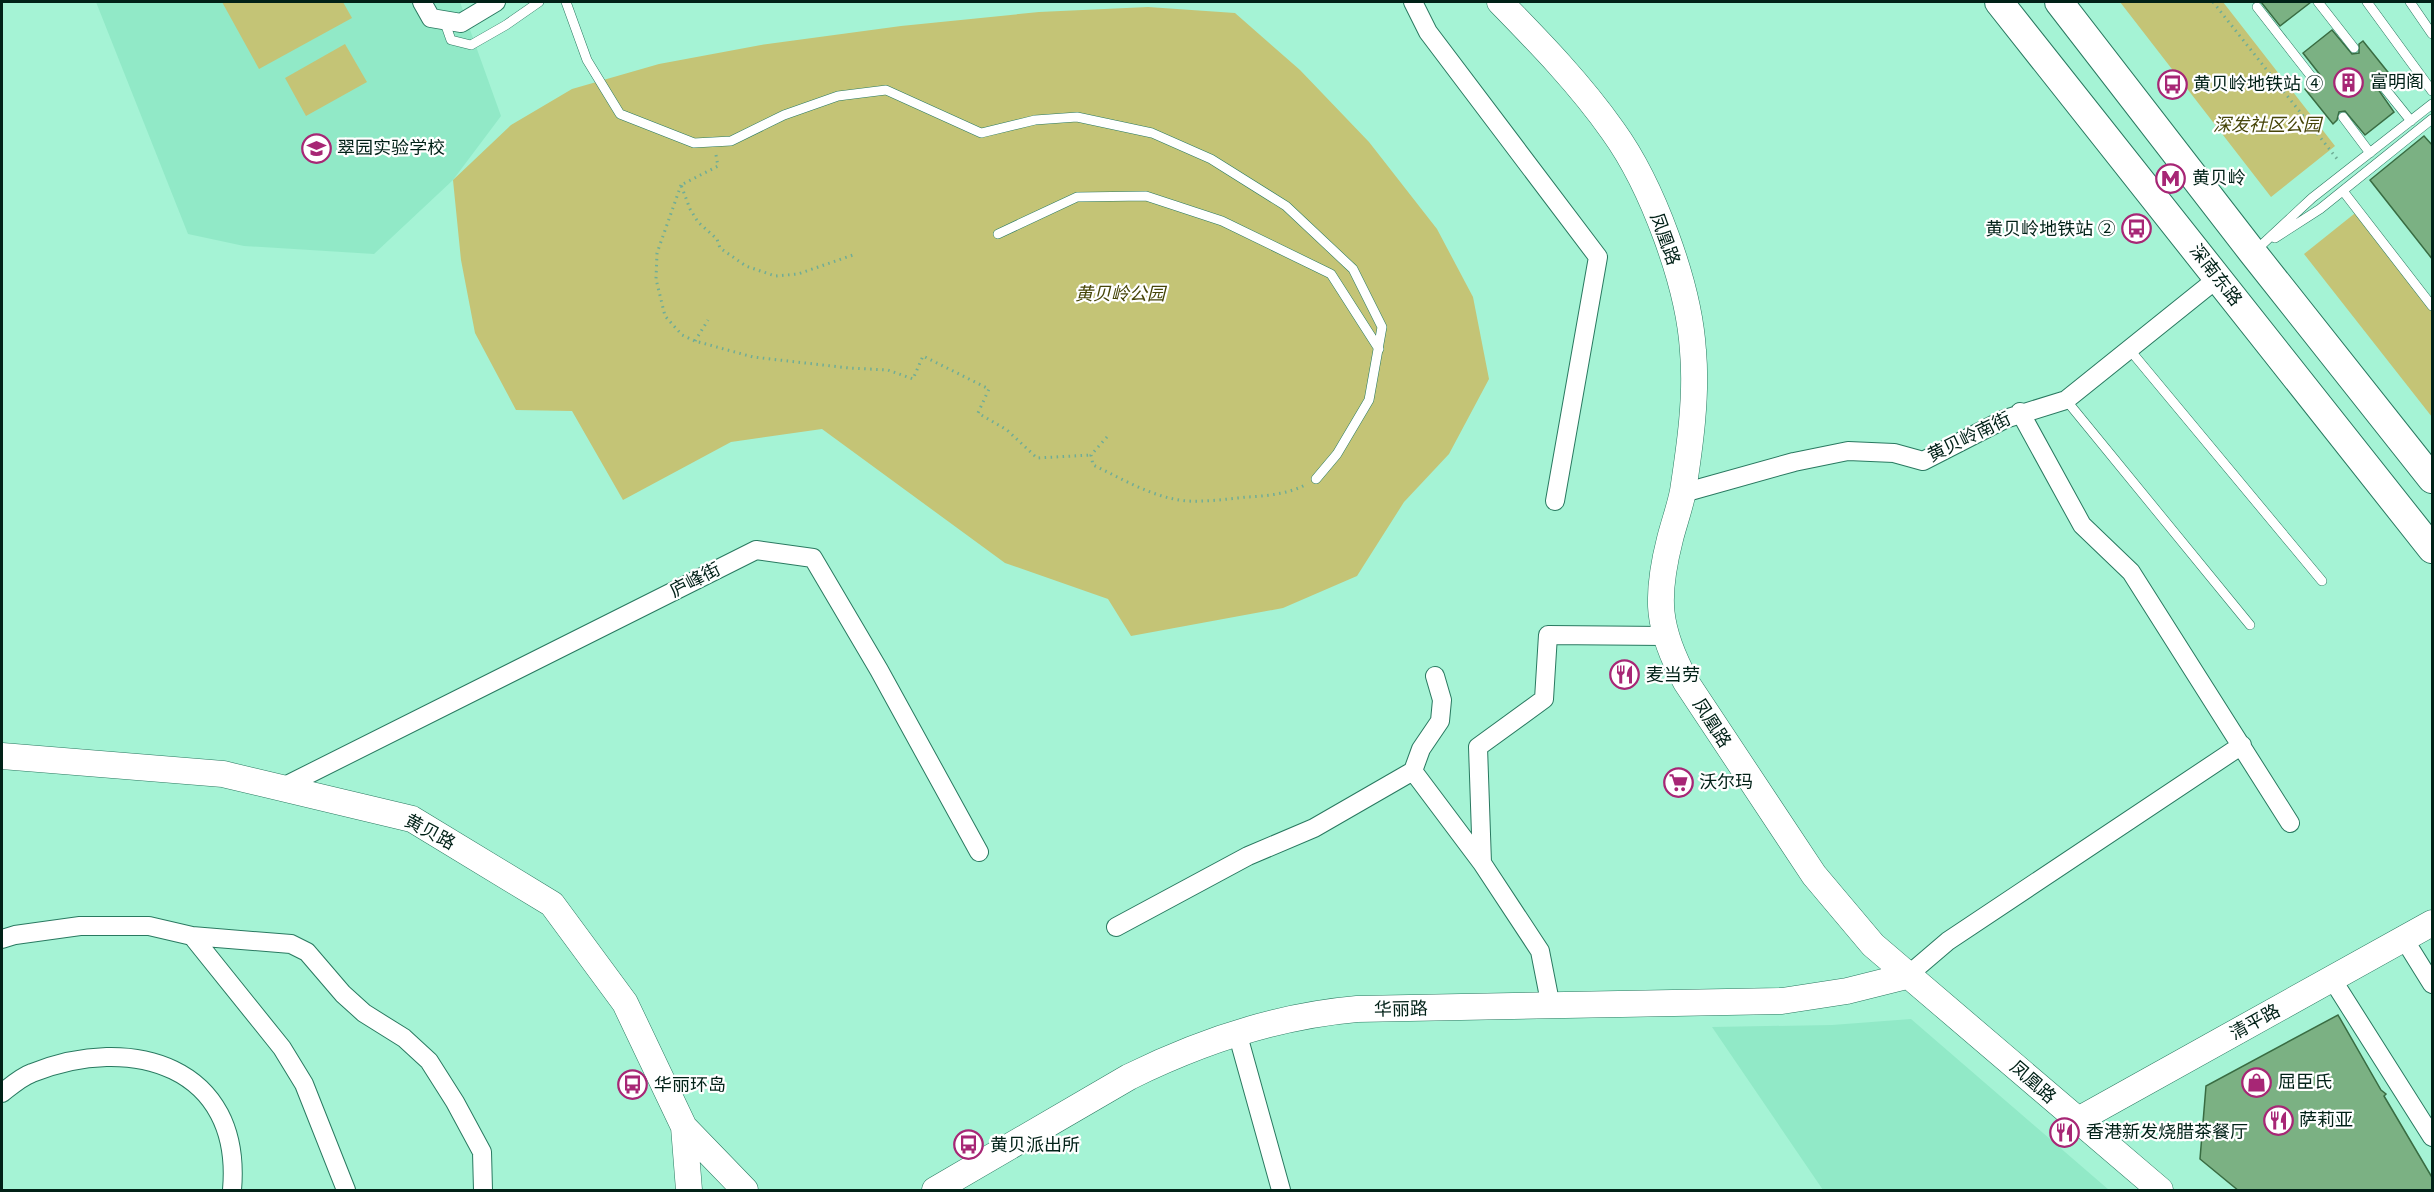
<svg xmlns="http://www.w3.org/2000/svg" width="2434" height="1192" font-family="Lora,'Noto Sans SC',serif">
	<rect width="100%" height="100%" fill="#a5f3d5"/>
	<path fill="#91e9c7" d="M96,2h364l41,114 -48,64 -79,74 -130,-8 -56,-12z
		M1911,1019l198,171h-286l-111,-163 120,-2z"/>
	<path fill="#c4c476" d="M222,2h121l9,16 -93,51z
		M2120,2h103l112,144 -64,51z
		M1148,7l87,6 65,57 69,72 68,87 36,68 16,82 -40,75 -45,48 -47,74 -74,32 -152,28 -23,-37 -103,-36 -183,-134 -91,13 -108,58 -51,-89 -56,-1 -41,-77 -14,-73 -8,-80 58,-55 61,-36 87,-25 102,-19 140,-19 138,-14z
		M345,44l22,38 -61,34 -21,-38z
		M2359,210l73,93v114l-128,-163z"/>
	<path fill="#7bb183" stroke="#396c42" stroke-width="1.5" d="M2261,2h50l-31,24z
		M2332,30l20,24 7,-1v-9l4,-3 28,35 -5,4 -8,-1 -3,6 19,27 -29,23 -20,-24 -6,1 -2,8 -4,4 -28,-35 5,-4 4,2 5,-2 2,-9 -18,-23z
		M2424,136l9,10v114l-63,-80z
		M2338,1015l43,75 5,4 -2,2 49,83v12h-194l-39,-32 6,-73z"/>
	<g fill="none" stroke-linecap="round" stroke-linejoin="round">
		<defs>
			<path id="lane" d="M566,2l21,58 33,54 74,29 37,-2 53,-26 54,-19 48,-6 95,43 54,-13 42,-3 75,16 59,26 75,47 67,63 29,58 -13,73 -32,54 -21,25
				M2318,2l36,46
				M2367,2l65,89
				M2410,2l22,32
				M2257,7l57,73
				M444,20l7,20 20,5 35,-20 33,-23
				M2382,85l29,36
				M2343,117l27,36
				M2343,191l89,115
				M998,234l79,-37 69,-1 76,25 109,53 48,75
				M2275,238l45,-29 112,-90
				M2254,252l58,-54 120,-94
				M2129,349l193,232
				M2066,400l184,225"/>
			<path id="street" d="M422,2l9,16 30,5 35,-21
				M1413,2l15,30 170,225 -43,244
				M2020,412l62,113 49,47 159,251
				M1683,493l111,-31 54,-11 46,2 29,8 82,-42 61,-19 152,-122
				M1413,771l69,92 58,88 11,56
				M281,788l475,-238 57,8 66,112 100,182
				M1482,863l-4,-116 66,-48 4,-64 117,1
				M1116,927l132,-71 66,-28 99,-57 8,-22 19,-28 2,-21 -7,-24
				M192,936l90,112 22,36 42,106
				M2,939l13,-4 65,-9h69l43,10 99,8 16,8 36,42 21,19 40,25 25,23 26,41 27,50 1,38
				M2404,939l28,45
				M1907,976l41,-35 294,-196
				M2332,979l100,158
				M1237,1032l44,158
				M2,1093c9,-7 19,-16 30,-20 99,-40 211,-7 200,117"/>
			<path id="secondary" d="M1500,2c40,41 80,82 113,129 39,54 76,153 80,220 4,45 -3,94 -10,140 -3,16 -9,32 -13,48 -15,59 -13,89 16,143l128,193 59,70 287,245
				M2,756l221,18 189,45 140,85 73,99 59,124 61,63
				M2078,1120l354,-197
				M684,1127l5,63
				M935,1190l194,-113c73,-36 147,-61 228,-68l425,-8 65,-10 60,-15"/>
			<path id="primary" d="M1999,2l433,547
				M2059,2l194,251 179,226"/>
		</defs>
		<use href="#lane" stroke="#297960" stroke-width="10"/>
		<use href="#street" stroke="#297960" stroke-width="20"/>
		<use href="#secondary" stroke="#297960" stroke-width="27"/>
		<use href="#primary" stroke="#297960" stroke-width="30"/>
		<path stroke="#6fad96" stroke-width="3" stroke-dasharray="1.5 4.5" stroke-linecap="butt" d="M2213,2l125,158
			M716,155l2,11 -37,19 9,24 8,13 19,17 3,9 26,18 29,10 23,-2 55,-19
			M681,185l-24,68 -1,26 9,37 17,19 13,6 58,16 96,11 39,2 25,9 10,-23 66,33 -11,24 29,17 30,28 54,-3
			M695,341l13,-21
			M1107,437l-16,18 2,10c30,14 60,33 94,36 20,1 40,-2 60,-4 19,-1 41,-3 58,-12"/>
		<use href="#lane" stroke="#fff" stroke-width="9"/>
		<use href="#street" stroke="#fff" stroke-width="18"/>
		<use href="#secondary" stroke="#fff" stroke-width="26"/>
		<use href="#primary" stroke="#fff" stroke-width="28"/>
	</g>
	<defs>
		<symbol id="building-ring" viewBox="-11 -11 22 22"><circle r="9.5" fill="#fff" stroke="#a72675" stroke-width="1.5"/><path d="M-4-6H4V6H1V3H-1V6H-4ZM-2.5-4.3h1.7v1.8h-1.7ZM.8-4.3h1.7v1.8H.8ZM-2.5-1h1.7V.8h-1.7ZM.8-1h1.7V.8H.8Z" fill="#a72675"/></symbol>
		<symbol id="bus-ring" viewBox="-11 -11 22 22"><circle r="9.5" fill="#fff" stroke="#a72675" stroke-width="1.5"/><path d="M-5-6H5V4H4V6H2V4H-2V6H-4V4H-5ZM-3.5-4V0h7V-4ZM-3.5 1.2v1.5H-2V1.2ZM2 1.2v1.5H3.5V1.2Z" fill="#a72675"/></symbol>
		<symbol id="school-ring" viewBox="-11 -11 22 22"><circle r="9.5" fill="#fff" stroke="#a72675" stroke-width="1.5"/><path d="M0-5L7-2L0 1L-7-2ZM-4 1L0 2.5L4 1V4Q0 6-4 4Z" fill="#a72675"/></symbol>
		<symbol id="metro-ring" viewBox="-11 -11 22 22"><circle r="9.5" fill="#fff" stroke="#a72675" stroke-width="1.5"/><path d="M-5.5 5V-5H-3L0 0L3-5H5.5V5H3V-.5L0 4L-3-.5V5Z" fill="#a72675"/></symbol>
		<symbol id="restaurant-ring" viewBox="-11 -11 22 22"><circle r="9.5" fill="#fff" stroke="#a72675" stroke-width="1.5"/><path d="M-5-6h1v4h1v-4h1v4h1v-4h1v5L-1.5 .5V6h-2V.5L-5-1ZM5-6V6H3V1.5H1.5Q1.5-4 5-6Z" fill="#a72675"/></symbol>
		<symbol id="supermarket-ring" viewBox="-11 -11 22 22"><circle r="9.5" fill="#fff" stroke="#a72675" stroke-width="1.5"/><path d="M-6-5.5h2.5l.6 2H6L4.5 2H-2.5L-4.4-4H-6ZM-1.5 3.2a1.3 1.3 0 1 0 .1 0ZM3 3.2a1.3 1.3 0 1 0 .1 0Z" fill="#a72675"/></symbol>
		<symbol id="shop-ring" viewBox="-11 -11 22 22"><circle r="9.5" fill="#fff" stroke="#a72675" stroke-width="1.5"/><path d="M-5-2.5h2.3a2.7 3.5 0 0 1 5.4 0H5L5.5 6h-11ZM-1.5-2.5h3a1.5 2.3 0 0 0-3 0Z" fill="#a72675"/></symbol>
	</defs>
	<g fill-rule="evenodd">
		<use href="#building-ring" x="2332" y="66" width="33" height="33"/>
		<use href="#bus-ring" x="2156" y="68" width="33" height="33"/>
		<use href="#school-ring" x="300" y="132" width="33" height="33"/>
		<use href="#metro-ring" x="2154" y="162" width="33" height="33"/>
		<use href="#bus-ring" x="2120" y="212" width="33" height="33"/>
		<use href="#restaurant-ring" x="1608" y="658" width="33" height="33"/>
		<use href="#supermarket-ring" x="1662" y="766" width="33" height="33"/>
		<use href="#shop-ring" x="2240" y="1066" width="33" height="33"/>
		<use href="#bus-ring" x="616" y="1068" width="33" height="33"/>
		<use href="#restaurant-ring" x="2262" y="1104" width="33" height="33"/>
		<use href="#restaurant-ring" x="2048" y="1116" width="33" height="33"/>
		<use href="#bus-ring" x="952" y="1128" width="33" height="33"/>
	</g>
	<g text-anchor="middle" stroke-width="4.5" stroke-linejoin="round" paint-order="stroke">
		<g font-size="18" fill="#012117" stroke="#fff" text-anchor="start">
			<text x="2370" y="88">富明阁</text>
			<text x="2193" y="90">黄贝岭地铁站 ④</text>
			<text x="337" y="154">翠园实验学校</text>
			<text x="2192" y="184">黄贝岭</text>
			<text x="2116" y="235" text-anchor="end">黄贝岭地铁站 ②</text>
			<text x="1646" y="681">麦当劳</text>
			<text x="1699" y="788">沃尔玛</text>
			<text x="2278" y="1088">屈臣氏</text>
			<text x="654" y="1091">华丽环岛</text>
			<text x="2299" y="1126">萨莉亚</text>
			<text x="2086" y="1138">香港新发烧腊茶餐厅</text>
			<text x="990" y="1151">黄贝派出所</text>
		</g>
		<g font-size="18" font-style="italic" fill="#464508" stroke="#fff">
			<text x="2267" y="131">深发社区公园</text>
			<text x="1120" y="300">黄贝岭公园</text>
		</g>
		<g font-size="18" fill="#012117" stroke="#fff">
			<text transform="translate(1665 239) rotate(70)" y="6">凤凰路</text>
			<text transform="translate(2216 275) rotate(52)" y="6">深南东路</text>
			<text transform="translate(1969 437) rotate(-26)" y="6">黄贝岭南街</text>
			<text transform="translate(695 580) rotate(-27)" y="6">庐峰街</text>
			<text transform="translate(1712 723) rotate(57)" y="6">凤凰路</text>
			<text transform="translate(430 832) rotate(28)" y="6">黄贝路</text>
			<text transform="translate(1401 1009) rotate(-1)" y="6">华丽路</text>
			<text transform="translate(2255 1022) rotate(-29)" y="6">清平路</text>
			<text transform="translate(2033 1082) rotate(41)" y="6">凤凰路</text>
		</g>
	</g>
	<rect width="2434" height="1192" fill="none" stroke="#012117" stroke-width="6"/>
</svg>
